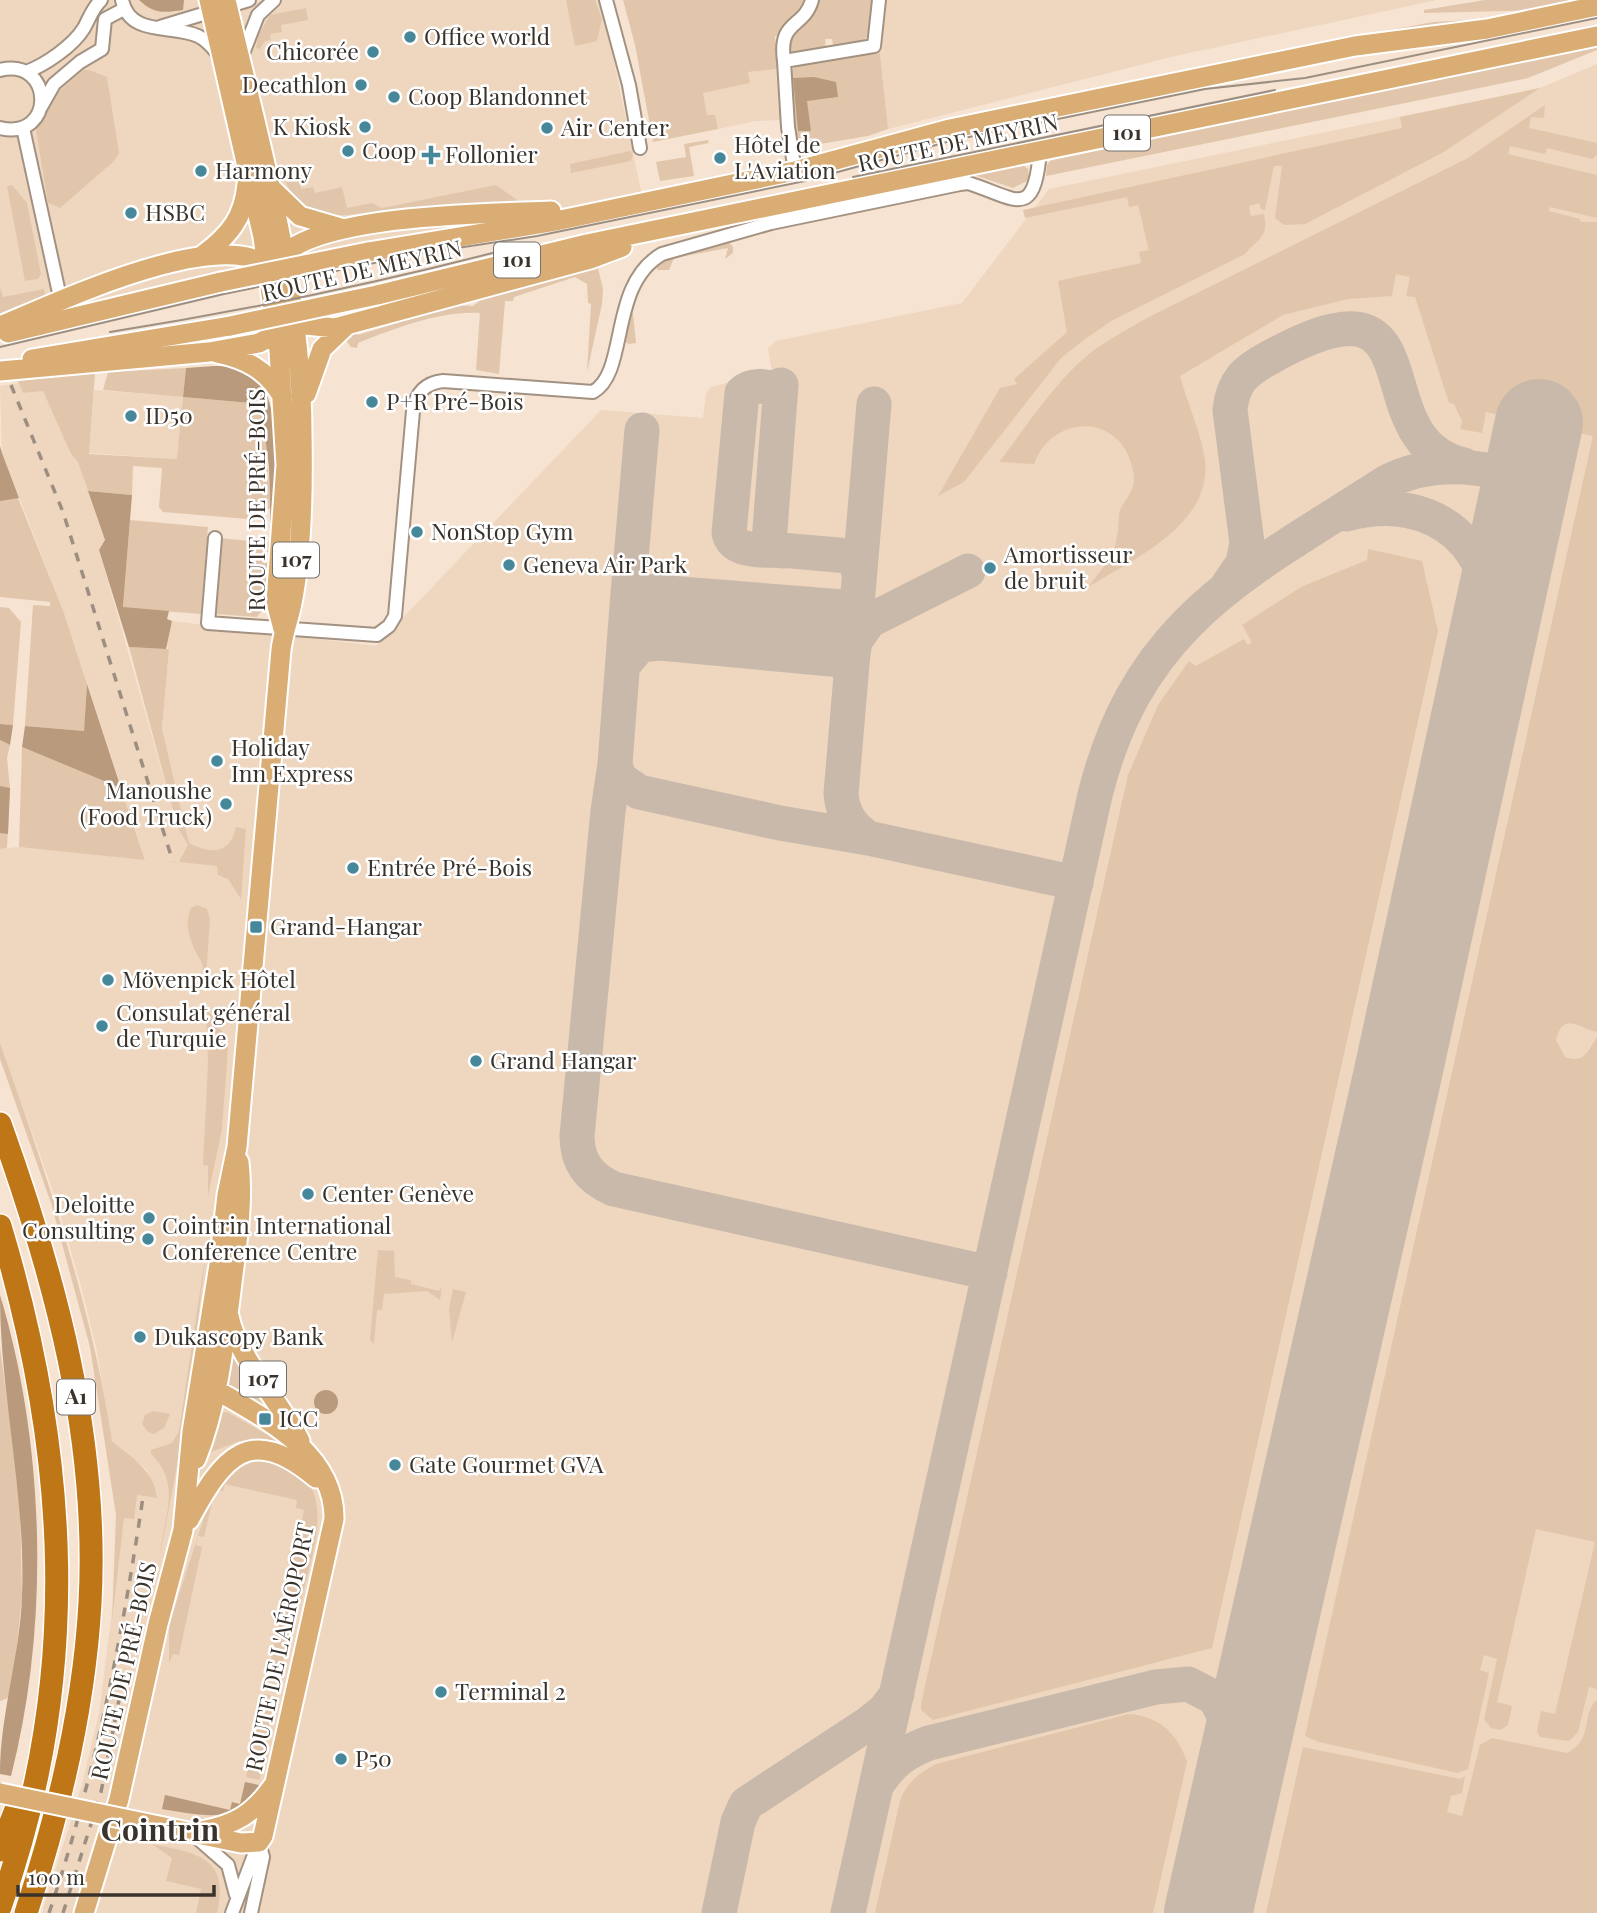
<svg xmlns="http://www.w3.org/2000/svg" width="1597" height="1913" font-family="'Playfair Display',serif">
	<rect width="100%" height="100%" fill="#f6e3d1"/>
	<path fill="#eed6bf" d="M0,0h202l3,12 57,-12h339l41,196 -610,126 -32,-3z
		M882,0h555l-262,56 -287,73 -8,-76z
		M1597,64v1849h-1555l40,-128 17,-72 25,-196 13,-22 19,3 -9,-28 -35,-29 -16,-95 -15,-60 -24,-84 -57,-159v-194l19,-2 126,12 -81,-246 -62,-160 -2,-67 19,-3 4,10 20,-3 28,64 7,8 27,79 -6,9 79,278 11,15 -27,-114 7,-79 -3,-7 6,-22 204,25 225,-236 102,8 3,-24 5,-7 61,-15 -4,-24 8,-7 186,-38 87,-114 491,-101z
		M778,69l3,51 -26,1 -37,8 -3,-14 -8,1 -4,-23 46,-10 -1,-11z
		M94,390l89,7 -5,62 -89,-6z"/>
	<path fill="#e1c6ac" d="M566,0h29l7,19 -5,22 -22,5z
		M623,0h186l-27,35 -7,1 3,33 -30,3 2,11 -47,10 4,22h8l3,14 -65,13 -18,-97z
		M817,0h58c-5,39 -1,41 -41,50l-2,-11h-7l1,12 -33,3 -5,-6v-13z
		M1485,0h112l-53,10 -120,3v-3z
		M306,8l2,12 -27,5 1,7 -12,2 1,6 -6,1 -5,8 -4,-1 2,-12 12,-21z
		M1489,19l-124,18 -1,-2 69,-13z
		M1597,42v8l-69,28 -482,98 1,-11 7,-9z
		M880,53l8,76 -20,7 -54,9 -2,-7h-16l-8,-63 10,-12z
		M83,70h6l18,7 12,76 -5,8 -54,47 -12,-5 -12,-73 23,-39z
		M1540,88l-98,65 -137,71 -21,1 -9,-7 7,-52h-8l-9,44 -4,-1 -2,-6 -10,3 2,10 13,-2c5,24 -6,24 -19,40l-134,67 -27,19 -23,18 -97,124 -26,14 62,-108 17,-4 -3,-5 53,-47 -9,-51 83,-18 -2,-11 10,-2 -11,-45 -9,2 -2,-10 -102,21 -2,-8 379,-82 -2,-11z
		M1545,105l-1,13 -13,-1 -2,11 68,15v12l-5,4 -45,-11 -2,6 -35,-8 -2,8 89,21v43l-47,-11 -1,4 31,8 1,3h16v810c-15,-2 -34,-23 -41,8l9,17c19,7 23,-6 32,-20v652l-8,-2 -11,45 -9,9 -29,-4 -3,-6 4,-20 14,3 40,-172 -59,-13 -39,173 15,4 -4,19 -8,5 -9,-2 -7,-9 13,-60 -13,-4 -4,15 9,3 -21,96 -10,4 -139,-31 -14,-6 288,-1300 -107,-24 -4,21 -22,-4 2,-8 -8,-17 -5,-1 -34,-106 -9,-1 4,-19 -14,-3 -4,22 -44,3 -65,16 -103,61c7,26 19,52 24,78 13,69 -69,104 -116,133 24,-31 29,-32 31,-72 1,-15 21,-20 13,-49 -14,-54 -80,-51 -98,-2l-35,-2c26,-34 51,-73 83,-102 19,-17 43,-29 65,-42l321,-160z
		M708,140l1,3 -20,4 5,29 -34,5 -4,-19 30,-5 -2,-13z
		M630,151l3,3 -2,7 -60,12 -1,-9z
		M1021,163l7,6 1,11 -16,8 -39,-13 -1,-3z
		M291,165l3,14 5,-1 2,11 12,-2 2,6 27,-6 5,21 25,-5 10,5 114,-23 24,17 -190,14c-30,-8 -41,-18 -49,-49z
		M12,185l15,18 14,71 -3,5 -13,2 -18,-95z
		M728,241l5,6v6l-8,6 3,-11 -54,10 -5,12h-12v-4l13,-9z
		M592,267l6,1 5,21 -1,15 -15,68 4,-68 -3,-1 -1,-19 -12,-7 -61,20 -1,4h-8l-6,73 -23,-4 4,-57c-41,-2 -84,15 -122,30l-1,5 -6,-1 -7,-9 12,-7 2,4 98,-30 17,1 14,-11z
		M0,287l3,10 41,-8 2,12 -46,17z
		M633,313l3,30 -7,1 -4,-2 5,-28z
		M186,368l-3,29 78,7 6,38 3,66 -23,11 -84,-7 -4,-5 3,-39 -29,-2 -1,29 -44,-4 -10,-29 -7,-8 -28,-63 -20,2 -5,-12 77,-8 -6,81 88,5 6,-62 -80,-7 5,-18z
		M0,453l64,160 23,71 -3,47 -59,-5 8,-121 17,1v-4l-50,-5z
		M130,520l78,7 -7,87 -78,-6z
		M219,538l52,5c-2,22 1,60 -14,74l-41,-3 -3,-3z
		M1368,549l54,12 16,70 -226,1017 -279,72 -12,-10v-6l207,-929 30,-70 31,-44 7,5 48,-27 4,6 4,-3 -10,-17 59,-38 66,-27z
		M0,607l9,1 12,14 -8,103 -13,-1z
		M129,647l40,2 -7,80 27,114c23,12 41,11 47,-16l10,2 -5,70 -13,-20 -10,-4 -1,-9 -38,-4 9,-17 -10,-17z
		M0,740l10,5 -3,13 3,30 -3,60 -7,1z
		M22,747l99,41 24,72 -126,-13z
		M197,905l10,4 3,10 -5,71c-1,-8 -1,-22 -4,-29 -8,-14 -19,-33 -10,-53z
		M206,1007l19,29 -2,2 5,10 -6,81 -14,67v-30l-5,-1 5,-103z
		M0,1043c47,132 92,265 112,398 20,17 42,29 45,57l-20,-3 -3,24 -10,-1 -12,102 4,-105 -26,-168 -39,-144 -51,-144z
		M207,1245l-13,109 4,2 -38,199c3,-37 23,-70 -9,-101v-4l21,-7 7,-12z
		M378,1250l16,1 1,26 16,3v4l28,7 3,-4 -2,13 -13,-9 -43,3 -2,16h-5l-3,34 -4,-4z
		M453,1289l13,3 -14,50 -3,-33z
		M0,1347l20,153 2,96 -9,88 -3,13 -10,4z
		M239,1357l35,59 -50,-33 4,-25z
		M153,1411l17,3 -6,14 -10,6 -6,-2 -6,-8 3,-9z
		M227,1412l39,22 3,-3 9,9 -39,1 -28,11 7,-39z
		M260,1459c8,1 20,2 27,5 52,26 24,93 14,136l-5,3 -13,58 -5,4 -8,-1 34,-154 -8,-2 1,-8 -72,-16 -2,7 -8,-1 -11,47 -6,-1 -2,9 6,2 -23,108 -6,-1 -4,9v-38l43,-132 28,-29z
		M264,1694l6,1 4,6 -9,47 3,5 -9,27 -13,-3z
		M1597,1700v213h-331l37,-166 157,32 5,-3 -3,17 -11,3 -4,16 15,4 18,-71 12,-7 75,15c28,-14 13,-39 30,-53z
		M1129,1714c30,2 49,20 58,48l-34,151h-278l25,-112c7,-19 18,-27 36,-37z
		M152,1844c45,9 78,13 65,69h-21l5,-24 -35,-8 6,-23z"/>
	<path fill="#ba9a7c" d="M139,0h45l-1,10c-20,3 -29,4 -44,-10z
		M814,77l22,5 2,15 -31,4 4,30h-13l-5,-53z
		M214,366c13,0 27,0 37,8 38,26 21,127 20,169l-2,-76 -8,-63 -78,-7 3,-29z
		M0,446l2,7 17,45 -19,3z
		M88,491l44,4 -9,112 46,4 -2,8 5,2 -6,28 -37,-2 -30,-97 6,-10z
		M87,684l34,104 -99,-41 3,-21 59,5z
		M0,724l13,1 -3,20 -10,-5z
		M0,786l10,2 -2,46 -8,-1z
		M0,1295c45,149 50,330 11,481l-11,-2c0,-60 20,-118 22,-178 4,-102 -22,-200 -22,-301z
		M314 1402a12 12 0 1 1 24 0a12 12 0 1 1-24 0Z
		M245,1782l14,3c-15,43 -63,29 -97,24l3,-14 65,15 2,-8 8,2z"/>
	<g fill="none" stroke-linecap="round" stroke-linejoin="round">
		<path stroke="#c9b9aa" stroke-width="35" d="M781,385l-12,157 12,8 68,6 7,6 3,12
			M780,400l-3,-9c-10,-6 -27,-7 -35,2l-13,140c5,21 37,16 55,18
			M874,404l-33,390c2,21 10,32 27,44l208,45
			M1346,514c91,-24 155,35 145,127
			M1228,585l15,-22 4,-20 -17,-133c3,-29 15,-39 39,-52 178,-99 86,83 195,107
			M627,606l15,-176
			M856,608l-213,-17 -16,15 -12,158 -7,47 -31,325c0,26 13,43 37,53l376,84
			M625,641l14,-19 19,-5 196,17
			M624,664l16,-19 20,-2 192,18 3,-20 14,-20 99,-50
			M615,764l4,14 20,14 141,31 88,15
			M878,1783c14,-21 27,-31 51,-40l227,-56 32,-3 27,14 29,56
			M719,1913l19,-91 8,-18 123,-81 16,-13 12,-16
			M848,1913l247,-1118c44,-176 152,-222 292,-313 48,-24 90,-15 140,-4"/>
		<path stroke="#c9b9aa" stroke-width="88" d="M1208,1913l188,-831 143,-659"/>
		<defs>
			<path id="minor" d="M122,0c8,37 49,24 76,36 9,4 15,12 21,19
				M606,0l23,85 11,63
				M160,27l89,-27
				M242,56l16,-41 16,-15
				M784,61c-6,-42 20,-32 28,-61
				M0,70c54,-13 56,71 0,58
				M26,72c19,-7 47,-26 58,-44 6,-11 8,-19 17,-28
				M41,107l13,-23 26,-22 22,-13 3,-30 19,-10
				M23,128l38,174
				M795,171l-7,-44 -4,-66 90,-15 5,-46
				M215,538l-7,85 169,12 12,-9 6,-10 18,-205c3,-18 12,-28 30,-30l150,11c36,-20 15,-107 69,-138l109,-31 189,-39 8,-1c48,15 66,39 72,-32
				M196,1837l32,28 8,30
				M232,1913l27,-71
				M251,1913l12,-56 -4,-15"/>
			<path id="primary" d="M209,0l54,237 16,114 7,114 -10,137 7,27
				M272,189l28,27 41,12
				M368,252l183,-30 244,-51 155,-42 405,-83 132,-17 110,-23
				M203,255c27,-20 41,-38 44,-71
				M277,262c32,-49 216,-48 274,-51
				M377,295l210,-51 1010,-208
				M285,315l21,10 29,3 255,-69 32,-12
				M0,326c57,-23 222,-103 272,-57
				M8,333l213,-51
				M217,353c29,6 50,17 65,43
				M32,359l198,-33
				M0,371l209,-19 50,-9 18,-10 6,-9
				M306,394l16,-45 24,-23
				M229,1316c7,39 52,87 71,125
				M196,1459c21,-52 28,-112 35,-168 5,-44 13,-86 8,-129
				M189,1520c34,-63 60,-98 127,-42
				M159,1826l82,17 18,-1 4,-6 71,-317c1,-72 -81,-106 -133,-138
				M201,1831c34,-6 52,-17 72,-45
				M84,1913l35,-114 39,-175 25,-94 9,-98 27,-167 8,-70 10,-48 44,-497c2,-17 8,-31 11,-47 10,-50 11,-117 10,-169 0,-147 -43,-292 -76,-434"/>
			<path id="motorway" d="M0,1124c55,153 99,314 90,479 -6,106 -31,210 -64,310
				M0,1226c69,230 82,452 0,681
				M0,1850l19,-48"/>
		</defs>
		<use href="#minor" stroke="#a39281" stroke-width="16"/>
		<use href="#primary" stroke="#fff" stroke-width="23"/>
		<use href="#motorway" stroke="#fff" stroke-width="26"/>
		<use href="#minor" stroke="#fff" stroke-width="12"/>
		<use href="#primary" stroke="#d9ad74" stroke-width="19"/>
		<use href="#motorway" stroke="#bf7617" stroke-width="23"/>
		<path stroke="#9c8f82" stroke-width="2" d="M853,177l422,-87
			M110,332c133,-21 264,-48 394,-82
			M0,347l224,-53 194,-40 119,-18 268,-55 149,-41 251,-51 100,-11 292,-60"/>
		<path stroke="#9c8f82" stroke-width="3.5" stroke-dasharray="9 9" stroke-linecap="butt" d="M11,385l52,127 110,350
			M49,1913c46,-136 73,-275 94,-416
			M63,1913l38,-121 24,-123"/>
		<defs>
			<path id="primary-bridge" d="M221,282l147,-30
				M230,326l147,-31
				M0,1793l159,33"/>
		</defs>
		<use href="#primary-bridge" stroke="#fff" stroke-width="23" stroke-linecap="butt"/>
		<use href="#primary-bridge" stroke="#d9ad74" stroke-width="19"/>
	</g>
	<g fill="#47879a" stroke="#fff" stroke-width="2.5">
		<circle cx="410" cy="37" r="7"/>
		<circle cx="373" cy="52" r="7"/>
		<circle cx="361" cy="85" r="7"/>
		<circle cx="394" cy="97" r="7"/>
		<circle cx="365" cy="127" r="7"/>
		<circle cx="547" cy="128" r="7"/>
		<circle cx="348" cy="151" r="7"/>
		<path d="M427.5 144.5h7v7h7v7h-7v7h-7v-7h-7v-7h7z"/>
		<circle cx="720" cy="158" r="7"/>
		<circle cx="201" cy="171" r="7"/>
		<circle cx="131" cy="213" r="7"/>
		<circle cx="372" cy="402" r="7"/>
		<circle cx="131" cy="416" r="7"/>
		<circle cx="417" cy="532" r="7"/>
		<circle cx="509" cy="565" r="7"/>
		<circle cx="990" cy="568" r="7"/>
		<circle cx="217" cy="761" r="7"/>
		<circle cx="226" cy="804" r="7"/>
		<circle cx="353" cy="868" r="7"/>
		<rect x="249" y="920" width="14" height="14" rx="3.5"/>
		<circle cx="108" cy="980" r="7"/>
		<circle cx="102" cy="1026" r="7"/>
		<circle cx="476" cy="1061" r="7"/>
		<circle cx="308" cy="1194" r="7"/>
		<circle cx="149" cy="1218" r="7"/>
		<circle cx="148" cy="1239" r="7"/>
		<circle cx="140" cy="1337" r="7"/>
		<rect x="258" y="1412" width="14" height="14" rx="3.5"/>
		<circle cx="395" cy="1465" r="7"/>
		<circle cx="441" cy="1692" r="7"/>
		<circle cx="341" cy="1759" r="7"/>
	</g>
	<g text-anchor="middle" stroke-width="5" stroke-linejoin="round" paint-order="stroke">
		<g fill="#fff" stroke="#75706b" stroke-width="2">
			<rect x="1104" y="115.5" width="46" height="35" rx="5"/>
			<rect x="494" y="242.5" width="46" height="35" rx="5"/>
			<rect x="273" y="542.5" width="46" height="35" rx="5"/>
			<rect x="240" y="1361.5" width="46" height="35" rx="5"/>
			<rect x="57" y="1379.5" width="38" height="35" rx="5"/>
		</g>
		<g font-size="21" font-weight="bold" fill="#3a332c">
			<text x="1127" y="140">101</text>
			<text x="517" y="267">101</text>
			<text x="296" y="567">107</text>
			<text x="263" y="1386">107</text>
			<text x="76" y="1404">A1</text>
		</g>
		<g font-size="23" fill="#3a332c" stroke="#fff" text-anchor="start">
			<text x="424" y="45">Office world</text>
			<text x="359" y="60" text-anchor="end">Chicorée</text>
			<text x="347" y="93" text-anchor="end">Decathlon</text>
			<text x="408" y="105">Coop Blandonnet</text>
			<text x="351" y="135" text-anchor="end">K Kiosk</text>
			<text x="561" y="136">Air Center</text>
			<text x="734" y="153">Hôtel de<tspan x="734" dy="26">L'Aviation</tspan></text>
			<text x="362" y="159">Coop</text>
			<text x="445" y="163">Follonier</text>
			<text x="215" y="179">Harmony</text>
			<text x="145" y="221">HSBC</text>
			<text x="386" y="410">P+R Pré-Bois</text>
			<text x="145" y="424">ID50</text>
			<text x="431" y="540">NonStop Gym</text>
			<text x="1004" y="563">Amortisseur<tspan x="1004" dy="26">de bruit</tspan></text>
			<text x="523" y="573">Geneva Air Park</text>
			<text x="231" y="756">Holiday<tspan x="231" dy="26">Inn Express</tspan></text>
			<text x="212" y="799" text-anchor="end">Manoushe<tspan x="212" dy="26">(Food Truck)</tspan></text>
			<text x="367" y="876">Entrée Pré-Bois</text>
			<text x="270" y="935">Grand-Hangar</text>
			<text x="122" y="988">Mövenpick Hôtel</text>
			<text x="116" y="1021">Consulat général<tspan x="116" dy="26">de Turquie</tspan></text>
			<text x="490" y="1069">Grand Hangar</text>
			<text x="322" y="1202">Center Genève</text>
			<text x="135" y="1213" text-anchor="end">Deloitte<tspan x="135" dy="26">Consulting</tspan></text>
			<text x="162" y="1234">Cointrin International<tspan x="162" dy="26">Conference Centre</tspan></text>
			<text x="154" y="1345">Dukascopy Bank</text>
			<text x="279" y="1427">ICC</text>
			<text x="409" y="1473">Gate Gourmet GVA</text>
			<text x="455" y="1700">Terminal 2</text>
			<text x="355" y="1767">P50</text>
		</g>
		<g font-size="23" fill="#3a332c" stroke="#fff">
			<text transform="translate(958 143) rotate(-12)" y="8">ROUTE DE MEYRIN</text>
			<text transform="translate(362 271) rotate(-13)" y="8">ROUTE DE MEYRIN</text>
			<text transform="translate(257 500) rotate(-90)" y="8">ROUTE DE PRÉ-BOIS</text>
			<text transform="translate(280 1647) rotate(-78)" y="8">ROUTE DE L'AÉROPORT</text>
			<text transform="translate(124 1671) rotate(-77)" y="8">ROUTE DE PRÉ-BOIS</text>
		</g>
		<g font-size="30" font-weight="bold" fill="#3a332c" stroke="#fff">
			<text x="160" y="1841">Cointrin</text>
		</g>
	</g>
	<path d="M18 1885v10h196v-10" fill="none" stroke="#3a332c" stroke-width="3.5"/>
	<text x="28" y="1885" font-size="21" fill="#3a332c" stroke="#ffffff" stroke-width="5" paint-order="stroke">100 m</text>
</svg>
